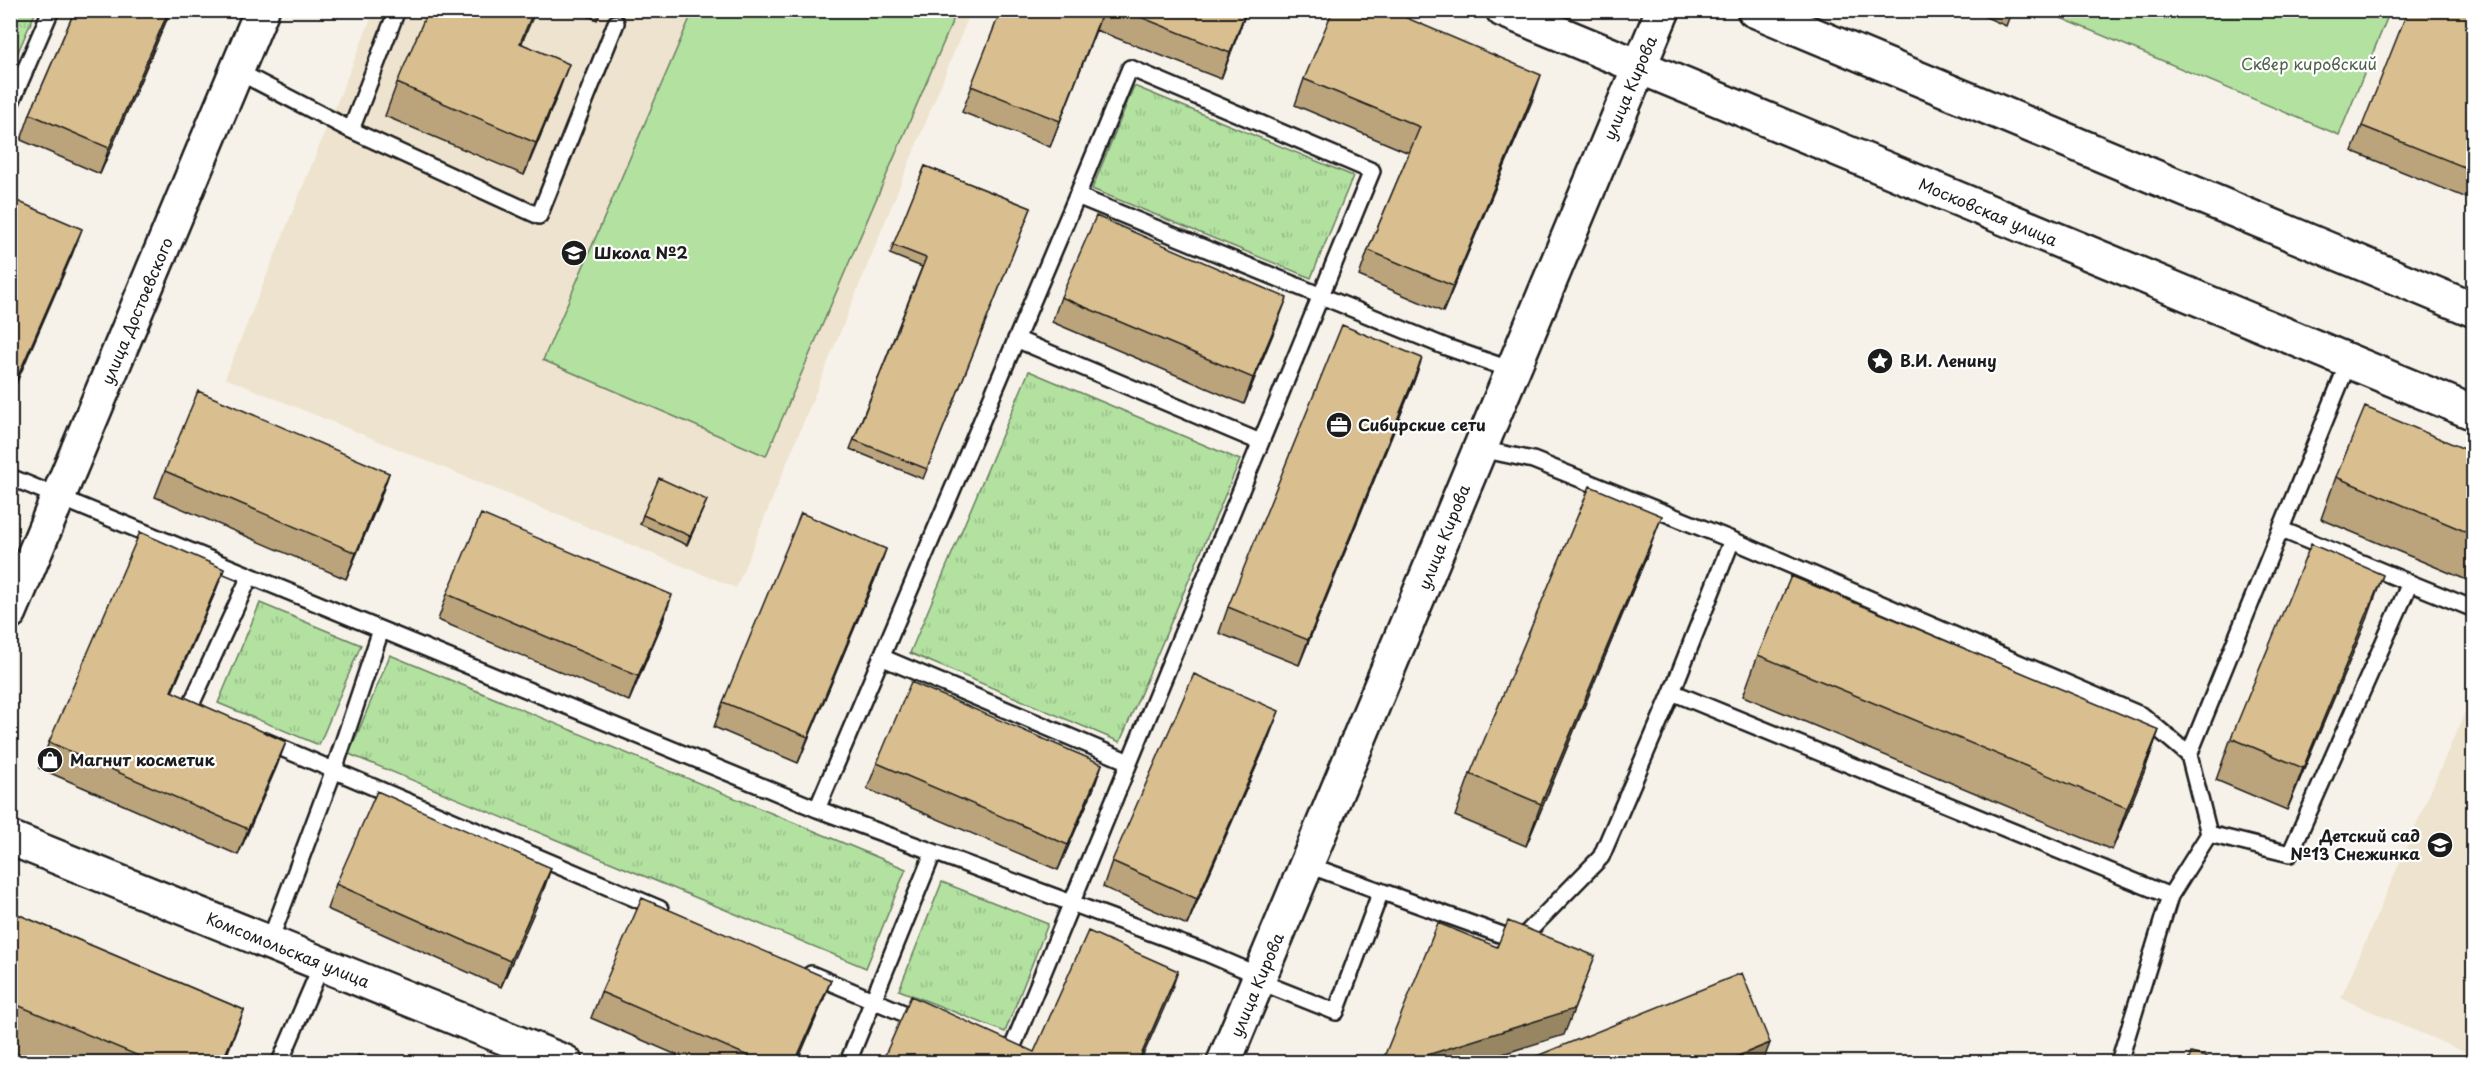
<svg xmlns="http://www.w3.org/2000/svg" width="2484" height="1073" font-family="'Playpen Sans',sans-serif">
	<defs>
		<pattern id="grass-tufts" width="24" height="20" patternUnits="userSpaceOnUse" patternTransform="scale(1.5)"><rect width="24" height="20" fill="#b2e1a0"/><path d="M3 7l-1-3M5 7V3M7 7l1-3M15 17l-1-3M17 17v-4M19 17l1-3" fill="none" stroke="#98c089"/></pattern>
	</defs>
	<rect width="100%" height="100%" fill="#f7f2e9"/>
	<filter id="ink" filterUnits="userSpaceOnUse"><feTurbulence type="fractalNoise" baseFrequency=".0167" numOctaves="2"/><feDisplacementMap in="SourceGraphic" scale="12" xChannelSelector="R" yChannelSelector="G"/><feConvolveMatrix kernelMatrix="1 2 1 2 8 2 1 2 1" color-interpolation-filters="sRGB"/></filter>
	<g filter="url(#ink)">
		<path fill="#eee3ce" d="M374,11h597l-235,577 -511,-210z
			M2473,693v363l-132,-58z"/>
		<path fill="url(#grass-tufts)" stroke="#677e5e" stroke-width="1.5" d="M11,10l25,1 -25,57 -1,-57z
			M1134,86l219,90 -42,102 -219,-89z
			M1029,371l211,89 -120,282 -210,-89z
			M260,603l101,42 -42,100 -101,-42z
			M390,655l516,214 -40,99 -517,-214z
			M942,882l106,42 -43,108 -106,-42z"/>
		<path fill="#b2e1a0" stroke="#677e5e" stroke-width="1.5" d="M2042,10h348v1l-51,124z
			M693,11h264l-191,445 -223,-96z"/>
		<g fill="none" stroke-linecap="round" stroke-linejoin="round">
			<defs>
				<path id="service" d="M237,71l114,59 188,86 77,-193
					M10,105l41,-95
					M351,130l46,-120
					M1016,339l244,103
					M1480,449l53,11 199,80 411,176 46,39 20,79 -39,62 -498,-204 60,-152
					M10,477l807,332 387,143 56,24
					M2282,530l128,53
					M881,657l248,105
					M199,713l-10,-4 61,-133
					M265,741l395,168
					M2189,755l160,-394
					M817,809l260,-613 369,151 66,23
					M2209,834l81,20 120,-271 64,26
					M1308,865l211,76 82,-84 71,-165
					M269,943l65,-173 47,-140
					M811,974l111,47
					M1258,981l78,31 45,-121
					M1005,1056l3,2 364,-887 -242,-103 -53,128
					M280,1062l42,-98
					M848,1062l85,-209
					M2119,1062l51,-166"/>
				<path id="tertiary" d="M10,612l252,-602
					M10,838l555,224"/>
				<path id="secondary" d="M1503,10l971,403
					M1754,10l720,300
					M1224,1062l439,-1052"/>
			</defs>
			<use href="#service" stroke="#1c1c1c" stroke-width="20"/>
			<use href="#tertiary" stroke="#1c1c1c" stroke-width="38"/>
			<use href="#secondary" stroke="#1c1c1c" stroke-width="38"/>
			<use href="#service" stroke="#fff" stroke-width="15"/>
			<use href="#tertiary" stroke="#fff" stroke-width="33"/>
			<use href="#secondary" stroke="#fff" stroke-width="33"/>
		</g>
		<path fill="#bba47b" stroke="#1c1c1c" stroke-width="1.5" d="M75,10h96l-71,164 -79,-34 9,-26z
			M574,10h27l-4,10z
			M1001,10h246l-26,69 -125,-49 -46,117 -88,-35z
			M1970,10h42l-6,16z
			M2474,10v191l-122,-50 10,-25z
			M522,43l35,53 -33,79 -139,-59 12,-33z
			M1304,79l228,22 -89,211 -84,-36 9,-26 41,-97 -114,-48z
			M925,166l106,42 -108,271 -73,-30 72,-182 -32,-13z
			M1061,297l216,27 -33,80 -192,-82z
			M1422,358l-9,26 -114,281 -80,-32 9,-26z
			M2474,453v130l-153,-64 15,-42z
			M165,471l224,2 -9,26 -34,80 -191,-82z
			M703,509l-16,36 -47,-21 3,-9z
			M886,549l-9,25 -79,189 -84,-36 9,-25z
			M1646,558l-120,288 -71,-30 15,-42z
			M224,569l-10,26 -42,97 114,50 -10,26 -38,87 -199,-87 10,-26z
			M447,594l216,27 -34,80 -191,-81z
			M2368,617l-81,193 -71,-30 15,-42z
			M1758,655l401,75 -15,42 -32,78 -369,-154z
			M1269,737l-82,188 -84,-38 9,-26z
			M877,763l225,1 -9,26 -35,80 -191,-81z
			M551,868l-9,26 -41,93 -174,-78 9,-25z
			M10,911l234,99 -20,52h-186l-28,-11z
			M831,980l-10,26 -24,56h-104l-102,-44 10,-26z"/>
		<path fill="#988664" stroke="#1c1c1c" stroke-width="1.5" d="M169,10h2l-71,164 9,-26z
			M534,10h2l-28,65 12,-32z
			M1103,10l-7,20 -46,117 10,-26z
			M1246,10h1l-26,69 9,-26z
			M569,64l-12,32 -33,79 12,-32z
			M1541,75l-9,26 -89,211 10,-26z
			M82,229l-10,26 -62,143v-4z
			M1287,298l-10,26 -33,80 9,-26z
			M1422,358l-9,26 -114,281 9,-25z
			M389,473l-9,26 -34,80 10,-26z
			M707,500l-20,45 3,-9z
			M1662,516l-16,42 -120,288 15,-42z
			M886,549l-9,25 -79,189 10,-26z
			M224,569l-10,26 -53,122 10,-26z
			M2383,575l-15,42 -81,193 16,-42z
			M672,595l-9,26 -34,80 9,-25z
			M1279,711l-10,26 -82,188 10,-26z
			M2159,730l-15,42 -32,78 15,-42z
			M286,742l-10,26 -38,87 10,-26z
			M1102,764l-9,26 -35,80 10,-25z
			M551,868l-9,26 -41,93 9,-26z
			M1595,956l-31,79 -87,27h-72z
			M1178,971l-9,26 -29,65h-2z
			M831,980l-10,26 -24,56h-2z
			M244,1010l-20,52h-2z
			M1770,1043l-7,19h-40z"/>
		<path fill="#d9bf8f" stroke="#1c1c1c" stroke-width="1.5" d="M75,10h94l-60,138 -79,-34z
			M428,10h106l-14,33 49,21 -33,79 -139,-60z
			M1001,10h102l-43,111 -89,-35z
			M1123,10h123l-16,43z
			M1333,10h55l153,65 -88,211 -85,-36 52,-123 -116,-48z
			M2408,10h66v161l-112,-45z
			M925,166l106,42 -104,261 -73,-29 72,-182 -33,-13z
			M10,198l72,31 -72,165z
			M1096,216l191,82 -34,80 -192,-81z
			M1342,325l80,33 -114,282 -80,-33z
			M198,391l191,82 -33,80 -191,-82z
			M2365,407l109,46v82l-138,-58z
			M659,478l48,22 -17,36 -47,-21z
			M1590,486l72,30 -121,288 -71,-30z
			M801,513l85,36 -78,188 -85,-35z
			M481,514l191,81 -34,81 -191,-82z
			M140,532l84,37 -53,122 115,51 -38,87 -199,-87z
			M2311,544l72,31 -80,193 -72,-30z
			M1791,576l368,154 -32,78 -369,-153z
			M1194,674l85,37 -82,188 -85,-38z
			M911,682l191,82 -34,81 -191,-82z
			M377,791l174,77 -41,93 -174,-77z
			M642,898l189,82 -36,82h-33l-161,-70z
			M10,911l234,99 -22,52h-69l-143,-60z
			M1508,921l87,35 -21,53 -169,53h-23l56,-139 59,24z
			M1088,931l90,40 -40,91h-256l29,-66 123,56z
			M1742,973l28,70 -47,19h-201z
			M2191,1053l26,7 -1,2h-28z
			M358,1055l18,7h-21z"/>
	</g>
	<defs>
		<symbol id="school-disc" viewBox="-11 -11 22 22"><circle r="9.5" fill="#1c1c1c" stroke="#fff"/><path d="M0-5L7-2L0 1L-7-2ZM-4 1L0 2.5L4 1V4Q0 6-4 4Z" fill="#fff"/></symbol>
		<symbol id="sight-disc" viewBox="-11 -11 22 22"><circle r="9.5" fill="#1c1c1c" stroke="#fff"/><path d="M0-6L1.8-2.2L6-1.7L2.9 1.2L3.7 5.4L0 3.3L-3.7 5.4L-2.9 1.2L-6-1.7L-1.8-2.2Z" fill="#fff"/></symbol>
		<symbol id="office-disc" viewBox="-11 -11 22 22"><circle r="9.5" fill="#1c1c1c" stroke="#fff"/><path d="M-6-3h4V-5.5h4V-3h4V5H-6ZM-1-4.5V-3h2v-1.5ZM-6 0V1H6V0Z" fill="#fff"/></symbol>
		<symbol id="shop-disc" viewBox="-11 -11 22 22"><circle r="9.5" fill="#1c1c1c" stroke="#fff"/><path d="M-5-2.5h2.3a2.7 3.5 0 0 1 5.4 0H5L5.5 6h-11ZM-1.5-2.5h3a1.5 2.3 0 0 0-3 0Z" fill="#fff"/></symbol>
	</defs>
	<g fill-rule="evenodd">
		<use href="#school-disc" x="559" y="238" width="30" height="30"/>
		<use href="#sight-disc" x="1865" y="346" width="30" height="30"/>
		<use href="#office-disc" x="1324" y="410" width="30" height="30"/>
		<use href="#shop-disc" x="35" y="745" width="30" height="30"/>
		<use href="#school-disc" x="2425" y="830" width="30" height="30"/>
	</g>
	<g text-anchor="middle" stroke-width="4.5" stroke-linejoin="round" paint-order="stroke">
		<g font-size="16" fill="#50614a" stroke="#fff">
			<text x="2309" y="70">Сквер кировский</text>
		</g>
		<g font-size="16" fill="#1c1c1c" stroke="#fff">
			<text transform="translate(1630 88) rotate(-67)" y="6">улица Кирова</text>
			<text transform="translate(1988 212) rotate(23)" y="6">Московская улица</text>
			<text transform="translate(137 311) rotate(-67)" y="6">улица Достоевского</text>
			<text transform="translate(1444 537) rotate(-68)" y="6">улица Кирова</text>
			<text transform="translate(288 950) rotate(22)" y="6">Комсомольская улица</text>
			<text transform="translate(1257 985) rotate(-67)" y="6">улица Кирова</text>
		</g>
		<g font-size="16" font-weight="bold" fill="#1c1c1c" stroke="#fff" text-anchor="start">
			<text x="594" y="259">Школа №2</text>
			<text x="1900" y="367">В.И. Ленину</text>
			<text x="1358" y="431">Сибирские сети</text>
			<text x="70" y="766">Магнит косметик</text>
			<text x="2420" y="842" text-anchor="end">Детский сад<tspan x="2420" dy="18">№13 Снежинка</tspan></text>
		</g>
	</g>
	<rect width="2484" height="1073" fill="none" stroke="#fff" stroke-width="36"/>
	<rect x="18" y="18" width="2448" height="1037" fill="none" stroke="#1c1c1c" stroke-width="2" filter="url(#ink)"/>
</svg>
